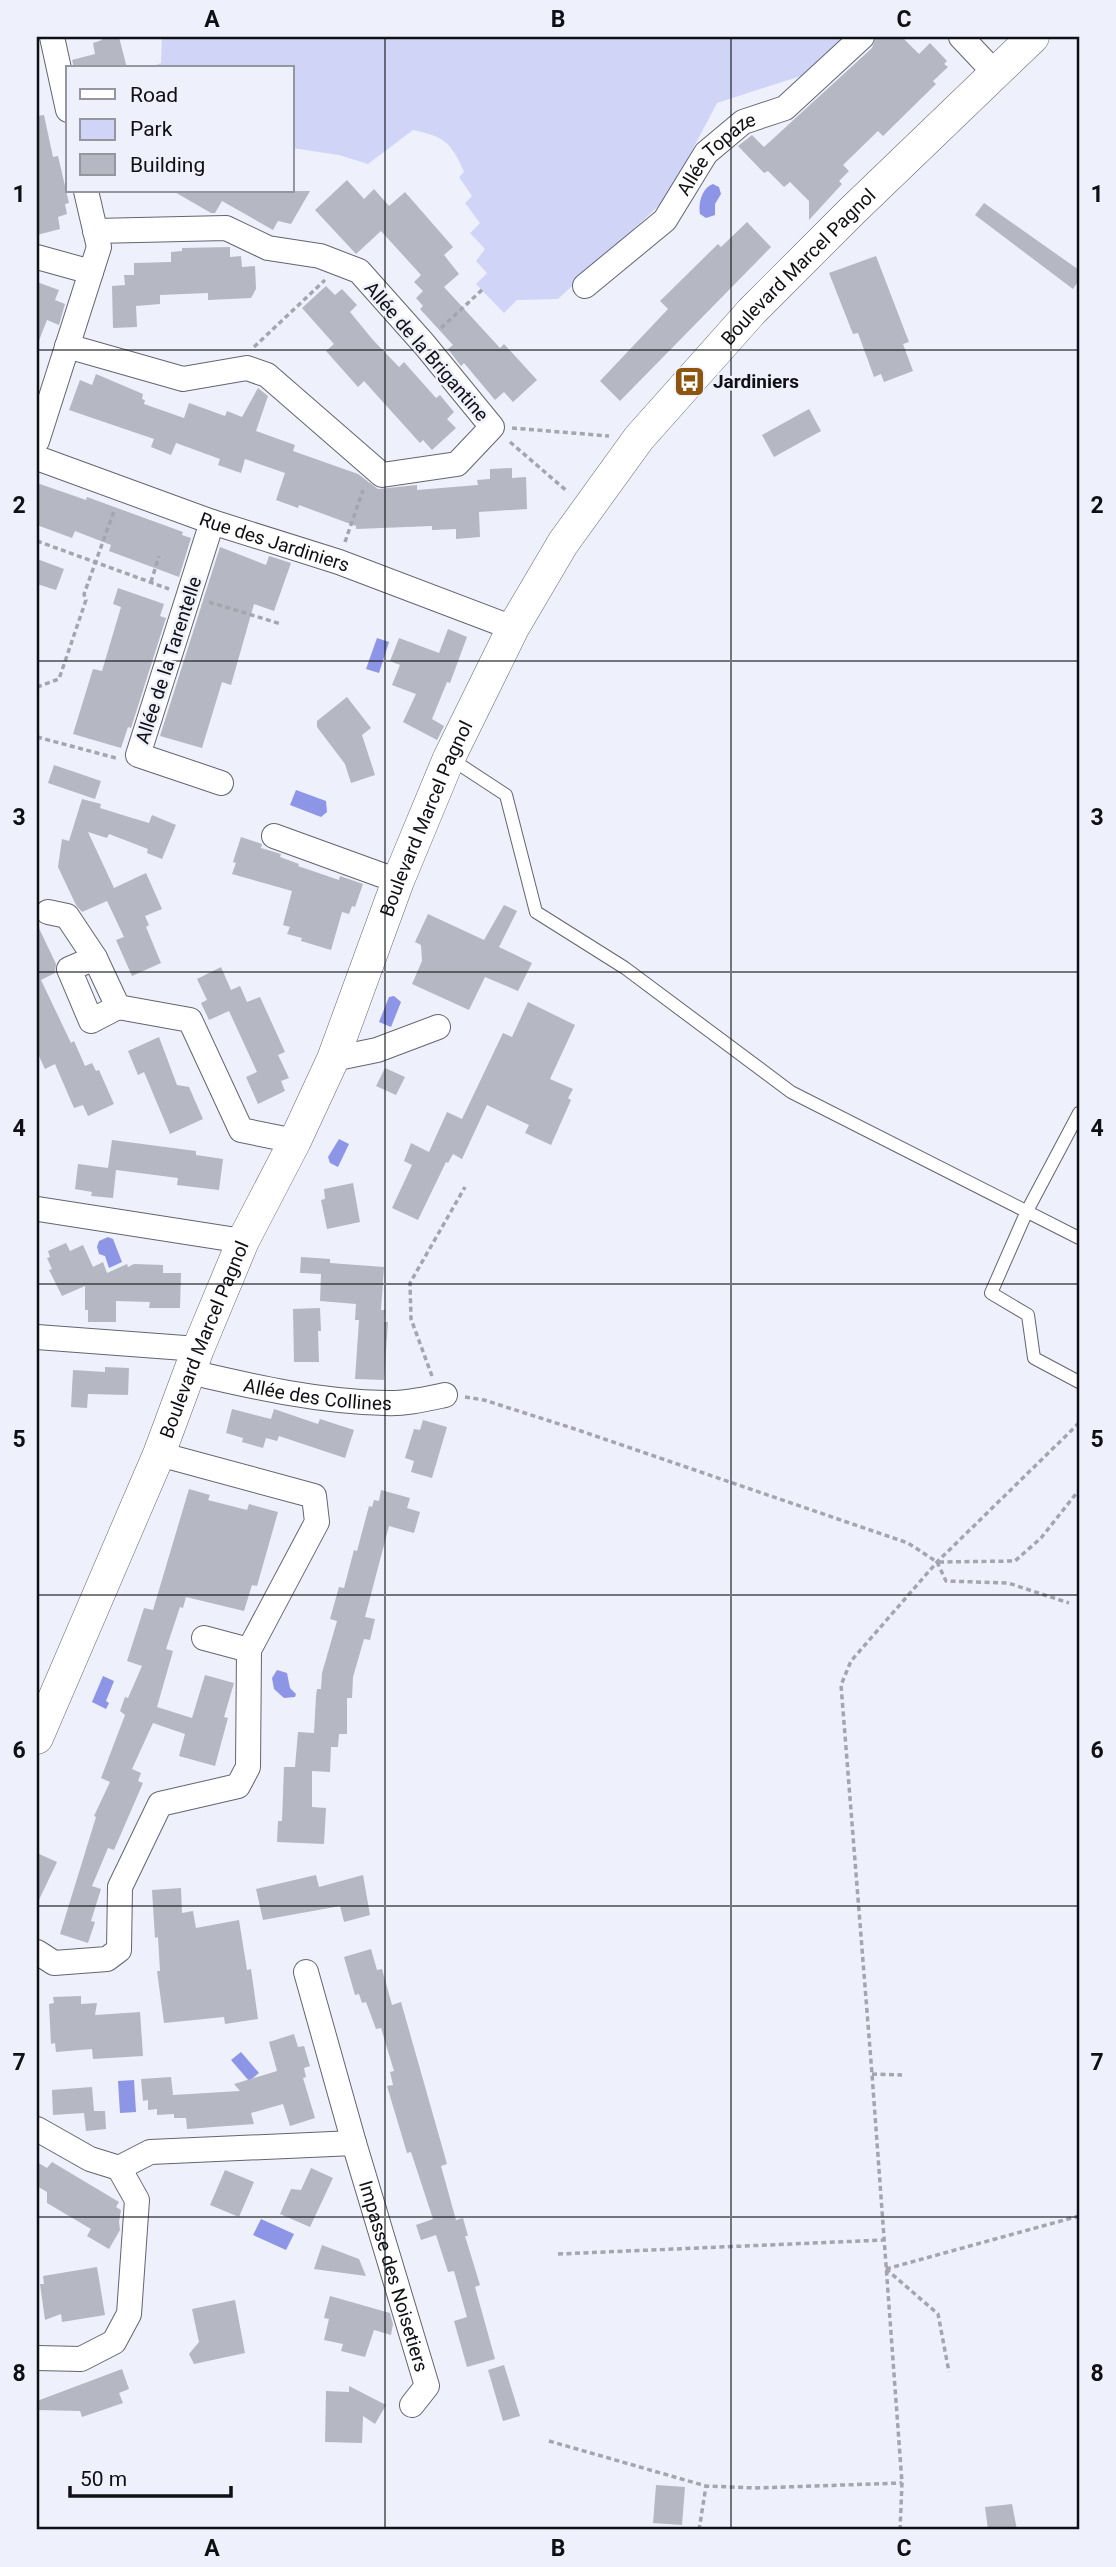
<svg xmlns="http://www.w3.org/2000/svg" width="1116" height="2567" font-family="Roboto,sans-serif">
	<rect width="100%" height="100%" fill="#eef0fb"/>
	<path fill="#d0d5f8" d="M162,37h684l-36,36 -93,30 -50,95 -109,101 -41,1 -13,13 -28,-29 11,-11 -11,-12 9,-12 -15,-16 10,-10 -15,-20 7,-7 -13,-19 5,-5c-13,-30 -19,-35 -51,-42l-45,34 -29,-9 -47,-7v-80h-135l-1,-3 5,-2z"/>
	<path fill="#8d95e7" d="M713,184l6,3 2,7 -6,10v11l-9,3 -6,-4c-2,-11 2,-26 13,-30z
		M377,638l12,4 -10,31 -13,-4z
		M296,790l30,11 1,11 -6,5 -31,-12z
		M394,996l7,6 -10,25 -12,-5 10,-25z
		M339,1139l10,5 -11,23 -8,-4 -2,-6z
		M108,1237l5,2 9,23 -13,6 -4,-12 -6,-2 -2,-7 2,-6z
		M277,1670l10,3 3,15 6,6 -1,3 -11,1 -10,-9 -2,-11z
		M103,1676l11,5 -8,20 3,2 -3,6 -14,-7z
		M241,2052l18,21 -10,8 -18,-21z
		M134,2080l2,32 -16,1 -2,-32z
		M261,2219l33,15 -8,16 -33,-15z"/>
	<path fill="#b5b7c2" d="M101,37h18l8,31h-53l-2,-8 23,-6 -2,-11 9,-3z
		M876,37h26l17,17 11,-11 17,18 -3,3 4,3 -15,14 3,3 -53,52 -5,-5 -35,34 6,6 -10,10 3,3 -33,36v-19l-19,-19 -6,5 -16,-16 -4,2 -26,-27 14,-11 12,12 108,-99z
		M44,115l9,42 5,-1 11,47 -4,1 2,10 -9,3 2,12 -23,6v-119z
		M347,180l17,19 10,-10 15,17 16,-14 48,55 -9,8 15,19 -15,13 56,61 4,-4 33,36 -24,22 -9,-10 -9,8 -31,-37 -3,3 -13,-17 5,-4 -33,-36 3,-3 -7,-8 7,-7 -9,-9 7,-7 -40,-44 -25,23 -41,-44z
		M173,191h137l-19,33 -13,-3 -5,9 -51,-29 -7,12h-4z
		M984,203l95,67v10l-6,9 -98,-74z
		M747,222l24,25 -151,154 -20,-20 68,-72 -8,-8 58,-57 3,3z
		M230,247v10l11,-1 1,11 13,-1 1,23 -5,9 -43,2v-7l-48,2v9l-24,2 1,21 -24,1 -1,-42 13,-1 -1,-10h10v-12l37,-1v-10l11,-1v-3z
		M876,256l33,86 -6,2 10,27 -29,11 -3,-8 -7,3 -16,-44 -5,1 -24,-61z
		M37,282l22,8 -4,10 10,4 -6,21 -12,-5 -9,23z
		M326,286l9,9 7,-6 15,16 -7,7 23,28 26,27 5,-5 32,36 4,-3 14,17 -7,7 9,9 -24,22 -9,-10 -3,3 -56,-62 -6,6 -32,-36 8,-7 -32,-36z
		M96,374l47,20 -1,5 3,1 -1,4 40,14 5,-15 36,13 2,-5 15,6 16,-29 10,8 -12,35 39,14 -2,6 65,23 20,15 39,-4v5l61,-5 -1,-5 13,-1v-10l22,-1v10l14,-1 1,32 -48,3 1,25 -24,2v-10l-24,1v-4l-76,3v-3l-57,-21 -1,3 -22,-8 9,-27 -40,-14 -4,14 -23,-8 2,-6 -44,-16 -5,12 -20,-8 3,-8 -85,-29 11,-30 12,5z
		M809,409l12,22 -47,26 -12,-22z
		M37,483l49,17 1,-3 96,35 -1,3 9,3 -12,39 -70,-26 2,-6 -36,-14 -3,7 -35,-13z
		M220,547l46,18 3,-9 22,7 -17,48 -20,-7 -23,81 -9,-3 -20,66 -42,-12z
		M37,559l27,10 -8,21 -19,-6z
		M118,588l46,16 -4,12 6,2 -35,110 -3,-1 -7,21 -48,-14 20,-65 9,2 19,-64 -8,-3z
		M448,629l19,8 -17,46 -3,-1 -15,37 12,7 -7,14 -34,-18 13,-28 -24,-9 8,-20 -10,-4 9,-23 40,15z
		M347,697l24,31 -9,7 13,40 -24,8 -6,-19 -28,-37v-6z
		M54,765l47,16 -6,18 -47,-16z
		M82,799l19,5 -1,4 29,9 20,6 3,-8 24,10 -14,34 -15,-6 1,-4 -39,-15 -2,4 -19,-6 26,56 32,-15 16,36 -17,7 4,9 -3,2 15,36 -29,13 -16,-36 8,-3 -17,-36 -25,11 -6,-7 -18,-38 4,-28 7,2z
		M241,837l21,7 -1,4 20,6 -1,3 19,7 -1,2 41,14 1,-4 23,8 -8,23 -3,-1 -3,8 -7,-2 -11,38 -30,-9 1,-3 -15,-4 3,-7 -7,-2 9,-34 -60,-17 4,-11 -3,-1z
		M504,905l13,6 -18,36 33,16 -14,28 -33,-14 -16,33 -57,-26 10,-23 -1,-16 -6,-3 13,-28 56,26z
		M37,924l19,40 -1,9 -14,7 30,63 3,-2 11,25 7,-3 4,8 3,-1 15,34 -26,12 -5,-11 -9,3 -19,-44 -10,5 -8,-17z
		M221,967l10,23 9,-4 7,16 13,-5 25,55 -7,3 11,23 -8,3 4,10 -27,13 -12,-27 11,-5 -28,-61 -20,9 -8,-17 6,-3 -10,-21z
		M528,1002l47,23 -25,54 23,10 -5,9 3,2 -20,45 -26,-12 4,-8 -42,-20 -25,54 -9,-5 -5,9 -2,-1 -28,58 -26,-12 20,-43 -8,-4 7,-18 18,9 18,-40 15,7 41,-86 9,4z
		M159,1037l18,48 12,2 14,32 -33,15 -26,-62 -6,3 -10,-24z
		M385,1068l20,9 -9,18 -20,-9z
		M112,1140l84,11v4l27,4 -4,31 -42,-5 1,-7 -62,-8 -3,28 -22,-2 1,-4 -17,-3 3,-25 30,4z
		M353,1183l7,39 -33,7 -6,-29 4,-1 -1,-10z
		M66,1243l4,8 13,-6 10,22 10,-5 4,11 20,-9 1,3 6,-3 29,1v8h18l-1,35h-31l1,-6 -34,-1v21h-28v-12h-3v-24l-23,10 -13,-26 3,-1 -5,-11 3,-1 -2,-6z
		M301,1257l29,2v4l54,4 -3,43h4l-1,12h4l-4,58 -29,-1 4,-59h-4l1,-16 -36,-3 1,-27 -21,-1z
		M320,1308l1,23h-3l1,31h-25l-1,-53z
		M105,1367l24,1 -1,27 -40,-1 -1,14 -16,-1 2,-37 32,2z
		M232,1409l39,10 3,-10 44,15 2,-5 34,11 -9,28 -66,-22 -2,5 -11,-3 -3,10 -21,-6 1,-4 -17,-5z
		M423,1420l24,7 -15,51 -21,-6 3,-11 -9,-3 9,-29 6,1z
		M189,1489l21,6 -2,5 39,10 2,-6 29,8 -21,74 -5,-1 -8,26 -58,-14 -3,11 -3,-1 -14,42 7,2 -16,56 35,11 13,-43 29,8 -10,34 4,1 -6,22 -7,26 -36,-10 6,-22 -32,-11 -21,46 9,4 -3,8 5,2 -29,67 -6,-2 -16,38 9,3 -10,32 4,1 -7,21 -28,-9 36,-117 -2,-1 16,-34 -9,-4 24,-63 -5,-4 5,-14 3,1 14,-32 -15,-5 17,-53 9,2z
		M381,1490l29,8 -3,10 13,4 -6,21 -25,-7 -24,91 10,2 -5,21 -6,-1 -11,38 -1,21h-5v36h-8l-1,13h-7l-1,25 -18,-1v36l14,1 -2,36 -47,-2 1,-21h4l2,-54h11l3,-35 16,1 2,-37 1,-7h4l1,-16 15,-52 -7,-2 9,-32 5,1 10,-38 3,1 12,-45 3,1 2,-7 5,1z
		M37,1853l20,9 -20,42z
		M316,1875l3,12 44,-12 7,40 -26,7 -4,-16 -77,14 -7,-31z
		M181,1888l1,25 11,-2 3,17 43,-8 8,50 4,-1 7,50 -33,5 -1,-7 -60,6 -7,-52h3l-2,-34 -3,1 -3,-48z
		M371,1949l6,21 5,-1 10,36 9,-3 46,162 -6,2 15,54 7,-2 5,18h-3l15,49 -5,2 20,72 -28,8 -13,-46 13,-4 -13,-46 -6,1 -12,-37 -15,5 -5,-15 17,-6 -22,-67 -4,1 -20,-67 6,-1 -3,-13 4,-1 -13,-43 -5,1 -10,-27 -4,1 -3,-9 -4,1 -11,-38z
		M81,1996v8l16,-1 -2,12 45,-3 3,44 -50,3 -1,-10 -36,3 -1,-9 -4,1 -2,-40 5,-1 -1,-6z
		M294,2034l4,13 6,-1 6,20 -6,2 2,9 -3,1 12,40 -25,8 -7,-22 -32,9 3,11 -67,5 -1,-11h-12v-4l-17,1v-6l-9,1v-10l-5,1 -2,-22 30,-2 2,18 67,-4 -6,-7 43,-13 -8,-29z
		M92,2087l2,24h11l1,18 -20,2 -2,-18 -31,2 -1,-25z
		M37,2162l10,6 5,-6 67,40 -3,5 5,3 -2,12 1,8 -11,19 -22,-13 4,-7 -44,-26v-11l-10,-6z
		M311,2168l22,10 -23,49 -30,-13 11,-25 10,1z
		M225,2170l29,12 -15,35 -29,-12z
		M322,2245l37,14 7,17 -52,-7z
		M97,2267l8,48 -43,7 -1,-8 -16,6 -5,-36h4l-1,-8z
		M330,2296l60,17 3,11 -2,11 -17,-5 -9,27 -24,-6 2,-7 -19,-4 5,-21 -5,-1z
		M235,2300l10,53 -51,11 -5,-10 10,-12 -7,-33z
		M504,2365l16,51 -17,5 -15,-51z
		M122,2369l7,20 -10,4 4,10 -41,14 -2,-6 -43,-1v-9z
		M349,2386l37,19 -11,19 -12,-8 -1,27 -37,-1 1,-51 23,1z
		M656,2485l29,2 -3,38 -29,-2z
		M1012,2504l5,26h-29l-3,-23z"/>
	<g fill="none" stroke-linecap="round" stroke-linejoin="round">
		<defs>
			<path id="service" d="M451,759l55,36 30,117 89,56 166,124 288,146
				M1079,1113l-52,98 -36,82 37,22 6,43 45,24"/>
			<g id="minor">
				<path d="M52,37l16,73"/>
				<path d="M961,37l34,36"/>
				<path d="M37,257l54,15"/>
				<path id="s1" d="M585,286l80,-66 41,-67 37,-31 42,-14 77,-71"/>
				<path d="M67,346l116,33 64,-11 20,7 115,100 75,-11 35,-37 -68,-83 -65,-73 -39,-15 -52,-8 -42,-20 -131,3"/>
				<path d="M37,441l62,-194 -13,-56"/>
				<path id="s2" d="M37,458l175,64 127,40 174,66"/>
				<path d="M212,522l-74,233 83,28"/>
				<path d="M274,836l124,45"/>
				<path d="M48,912l19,4 28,42 23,49 72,13 51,110 54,11"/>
				<path d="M95,958l-26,11 22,52 27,-14"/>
				<path d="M333,1059l44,-9 61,-23"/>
				<path d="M38,1209l205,32"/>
				<path d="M37,1337l161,12"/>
				<path id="s3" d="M190,1372c64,15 130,30 196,31 19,1 40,-4 59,-8"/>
				<path d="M204,1638l45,12"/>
				<path d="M37,1952l17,11 53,-4 12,-9 1,-63 40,-83 78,-18 10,-19 1,-117 68,-128 -3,-26 -155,-42"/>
				<path d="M306,1972l48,171"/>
				<path d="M37,2129l53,30 29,9 18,32 -8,114 -15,28 -33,17 -44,-1"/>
				<path id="s4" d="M119,2168l31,-16 204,-9 73,243 -15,19"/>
			</g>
			<g id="tertiary">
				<path id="s5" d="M37,1738l122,-284 39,-105 45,-108 52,-100 38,-82 65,-178 51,-123 64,-130 50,-85 76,-105 113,-127 100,-100 181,-174"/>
			</g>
		</defs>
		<use href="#service" stroke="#63656f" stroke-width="14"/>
		<use href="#minor" stroke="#63656f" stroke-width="26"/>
		<use href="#tertiary" stroke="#63656f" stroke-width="33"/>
		<path stroke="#a4a5ae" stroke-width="3.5" stroke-dasharray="5 3.5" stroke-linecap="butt" d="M441,328l42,-39
			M254,347l71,-67
			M512,428l97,8
			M510,442l58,50
			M37,541l132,48
			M345,542l18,-52
			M151,582l8,-26
			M209,602l72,22
			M37,687l22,-8 27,-79 -2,-6 30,-83
			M37,737l79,21
			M432,1376l-21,-57 -1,-36 55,-96
			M465,1397l19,3 94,30 330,113 29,19 9,19 62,2 61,20
			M939,1562l76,-1 26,-23 38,-48
			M872,2074l30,1
			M558,2254l326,-14
			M886,2269l193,-53
			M886,2269l52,45 11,58
			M549,2441l157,45 49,2 147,-5
			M699,2530l7,-44
			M900,2530l2,-47 -30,-409 -31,-389 10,-24 86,-99 142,-139"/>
		<use href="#service" stroke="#fff" stroke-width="12"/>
		<use href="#minor" stroke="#fff" stroke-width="24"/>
		<use href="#tertiary" stroke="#fff" stroke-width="32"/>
	</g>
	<path fill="none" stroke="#0f1014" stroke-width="2" stroke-opacity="0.55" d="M385,37v2493M731,37v2493M37,350h1042M37,661h1042M37,972h1042M37,1284h1042M37,1595h1042M37,1906h1042M37,2217h1042"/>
	<defs>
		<symbol id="bus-square" viewBox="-11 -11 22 22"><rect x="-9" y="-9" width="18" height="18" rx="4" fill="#8e550f" stroke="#eef0fb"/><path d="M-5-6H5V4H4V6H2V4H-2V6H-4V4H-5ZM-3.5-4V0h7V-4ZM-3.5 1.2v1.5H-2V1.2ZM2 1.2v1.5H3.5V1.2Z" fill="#fff"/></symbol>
	</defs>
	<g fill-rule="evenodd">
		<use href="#bus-square" x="672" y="364" width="35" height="35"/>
	</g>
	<g text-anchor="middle" stroke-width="5" stroke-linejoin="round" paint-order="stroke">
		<g font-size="19" fill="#0f1014" stroke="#eef0fb">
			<text dy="7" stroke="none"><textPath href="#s1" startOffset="189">Allée Topaze</textPath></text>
			<text dy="7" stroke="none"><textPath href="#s5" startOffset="1671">Boulevard Marcel Pagnol</textPath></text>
			<text transform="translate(427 351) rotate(49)" y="7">Allée de la Brigantine</text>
			<text dy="7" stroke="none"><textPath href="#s2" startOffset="252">Rue des Jardiniers</textPath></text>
			<text transform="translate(168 660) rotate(-72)" y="7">Allée de la Tarentelle</text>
			<text dy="7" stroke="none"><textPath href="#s5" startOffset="999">Boulevard Marcel Pagnol</textPath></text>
			<text dy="7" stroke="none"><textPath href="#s5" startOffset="432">Boulevard Marcel Pagnol</textPath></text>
			<text dy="7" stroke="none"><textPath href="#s3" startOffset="130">Allée des Collines</textPath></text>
			<text dy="7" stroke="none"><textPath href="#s4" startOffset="378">Impasse des Noisetiers</textPath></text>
		</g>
		<g font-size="19" font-weight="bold" fill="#0f1014" stroke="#eef0fb" text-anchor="start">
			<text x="713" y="388">Jardiniers</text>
		</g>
	</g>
	<rect width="1116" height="2567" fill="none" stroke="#eef0fb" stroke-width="77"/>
	<rect x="66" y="66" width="228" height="126" fill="#eef0fb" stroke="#95969f" stroke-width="2"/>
	<rect x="80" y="89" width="35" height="10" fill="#ffffff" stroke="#95969f" stroke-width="2"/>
	<text x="130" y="102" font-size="21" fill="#0f1014">Road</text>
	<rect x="80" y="119" width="35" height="21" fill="#d0d5f8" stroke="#95969f" stroke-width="2"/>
	<text x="130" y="136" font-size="21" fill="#0f1014">Park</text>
	<rect x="80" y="154" width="35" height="21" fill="#b5b7c2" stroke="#95969f" stroke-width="2"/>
	<text x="130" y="172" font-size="21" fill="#0f1014">Building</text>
	<path d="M70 2486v10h161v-10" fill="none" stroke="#0f1014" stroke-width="3.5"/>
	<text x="80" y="2486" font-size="21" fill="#0f1014" stroke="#eef0fb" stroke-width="5" paint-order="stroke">50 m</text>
	<rect x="38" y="38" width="1040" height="2490" fill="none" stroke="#0f1014" stroke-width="2.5"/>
	<g font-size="23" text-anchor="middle" font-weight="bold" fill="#0f1014">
		<text x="212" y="27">A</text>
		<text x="558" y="27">B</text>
		<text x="904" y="27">C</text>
		<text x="19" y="202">1</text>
		<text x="1097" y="202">1</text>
		<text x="19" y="513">2</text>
		<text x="1097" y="513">2</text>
		<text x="19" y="825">3</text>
		<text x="1097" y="825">3</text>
		<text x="19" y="1136">4</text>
		<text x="1097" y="1136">4</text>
		<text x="19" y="1447">5</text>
		<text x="1097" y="1447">5</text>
		<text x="19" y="1758">6</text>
		<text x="1097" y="1758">6</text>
		<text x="19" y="2070">7</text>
		<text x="1097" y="2070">7</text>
		<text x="19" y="2381">8</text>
		<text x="1097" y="2381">8</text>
		<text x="212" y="2556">A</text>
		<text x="558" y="2556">B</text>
		<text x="904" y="2556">C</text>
	</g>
</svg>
